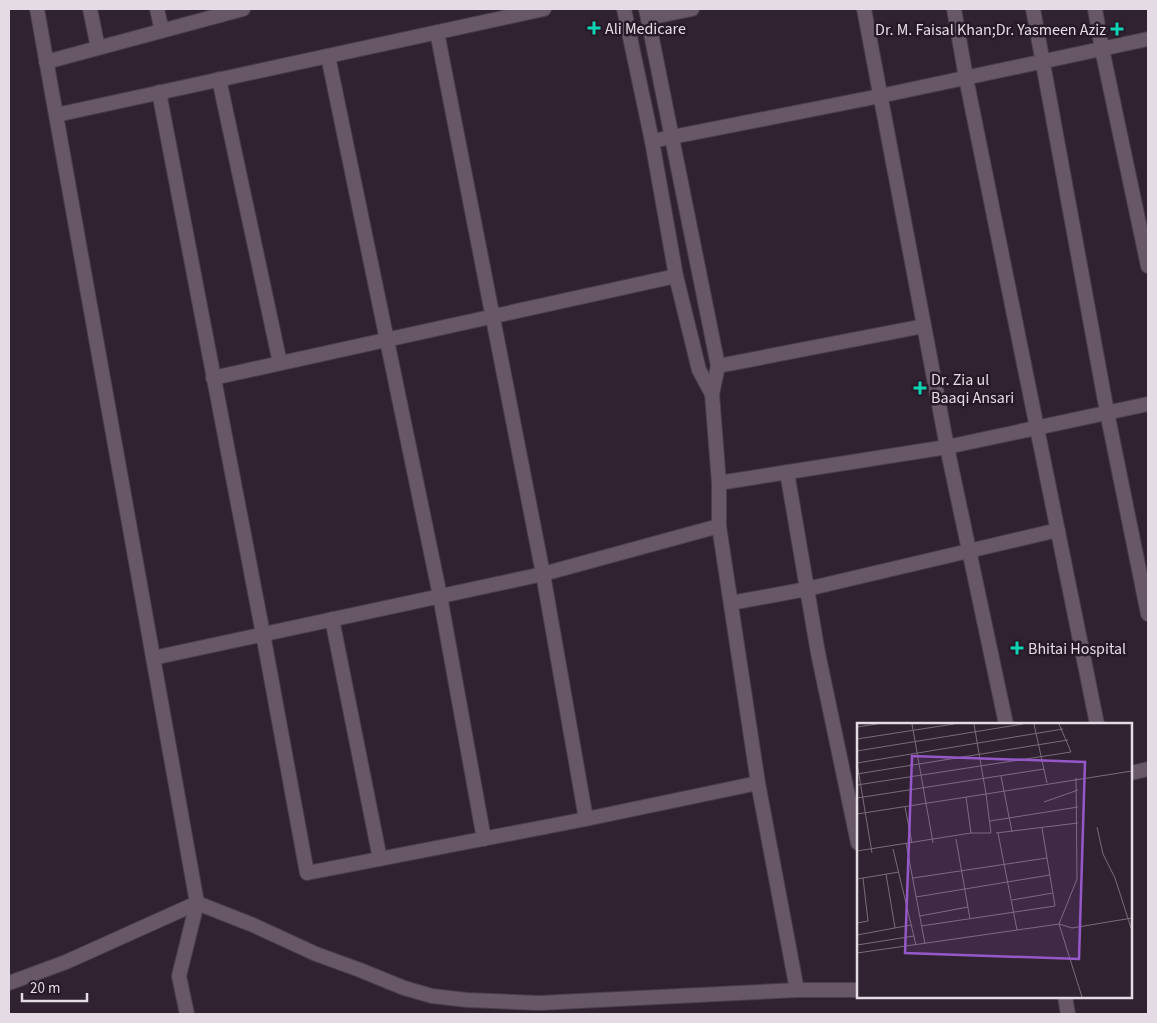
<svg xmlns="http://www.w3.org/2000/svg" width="1157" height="1023" font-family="'Source Sans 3',sans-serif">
	<rect width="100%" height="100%" fill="#312231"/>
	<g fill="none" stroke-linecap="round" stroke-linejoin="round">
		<defs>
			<path id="minor" d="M37,9l160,894 -18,73 8,38
				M90,9l8,39
				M157,9l5,22
				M864,9l83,438 201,-43
				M954,9l12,69 131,646
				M1033,9l74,403 41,202
				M1095,9l7,40 46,217
				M648,18l44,-9
				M437,32l106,542 43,245
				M328,56l112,540 44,243
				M46,62l197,-53
				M219,79l61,284
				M159,92l104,542 44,239 279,-54 172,-36
				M56,115l488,-106
				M652,141l228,-45 268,-57
				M718,366l206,-40
				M213,378l463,-102
				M787,472l31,181 40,190
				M719,483v43l39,257 39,207
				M731,603l76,-14 251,-59
				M332,619l48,240
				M153,658l390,-84 176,-48
				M1131,773l17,-4"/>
			<path id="tertiary" d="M9,983l57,-21 131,-59 56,22 63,29 44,16 44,18 28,8 35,4 72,3 258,-13h61"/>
			<path id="secondary" d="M624,9l28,132 24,135 23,94 13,24
				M646,9l72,357 -6,28 7,89 228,-36 59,277
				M1065,997l3,17"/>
		</defs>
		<use href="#minor" stroke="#493e4a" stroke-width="16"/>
		<use href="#tertiary" stroke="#493e4a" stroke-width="16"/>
		<use href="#secondary" stroke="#493e4a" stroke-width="16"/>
		<use href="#minor" stroke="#675767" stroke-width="14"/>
		<use href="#tertiary" stroke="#675767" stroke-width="14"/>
		<use href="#secondary" stroke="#675767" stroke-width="14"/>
	</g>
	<g fill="#0ed5b4" stroke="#271927" stroke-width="2">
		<path d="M591.5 20.5h5v5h5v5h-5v5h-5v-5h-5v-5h5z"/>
		<path d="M1114.5 21.5h5v5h5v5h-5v5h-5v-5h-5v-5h5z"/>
		<path d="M917.5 380.5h5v5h5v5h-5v5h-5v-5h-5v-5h5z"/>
		<path d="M1014.5 640.5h5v5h5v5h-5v5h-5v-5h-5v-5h5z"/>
	</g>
	<g text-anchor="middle" stroke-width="5" stroke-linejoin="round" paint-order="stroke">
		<g font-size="16" fill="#e4dbe4" stroke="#271927" text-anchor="start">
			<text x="605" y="34">Ali Medicare</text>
			<text x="1106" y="35" text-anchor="end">Dr. M. Faisal Khan;Dr. Yasmeen Aziz</text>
			<text x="931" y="385">Dr. Zia ul<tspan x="931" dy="18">Baaqi Ansari</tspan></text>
			<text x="1028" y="654">Bhitai Hospital</text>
		</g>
	</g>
	<g transform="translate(857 723)">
		<rect width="275" height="275" fill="#312231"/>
		<path fill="none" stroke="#796c79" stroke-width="1" d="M55,1l21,119M177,1l13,59M0,4l20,-3M0,16l97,-15M0,28l166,-27M0,40l206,-34M0,40l15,90M0,51l211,-34M144,53l11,56M219,55l1,101 -18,45 23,73M0,62l214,-33 -12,-28M109,74l5,36M0,75l187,-29M187,79l34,-12M48,84l7,36M0,91l129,-20 -12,-70M133,98l88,-14M240,104l6,27 12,24 17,53M139,110l82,-10M141,110l19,97M99,116l14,80M49,120l19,101M36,126l23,96M0,128l114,-18h20l-5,-39 146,-23M29,151l9,54M6,155l36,-6M56,155l134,-20M0,156l6,-1 5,43 -11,2M59,174l134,-22M155,177l41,-7M63,193l48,-9M64,203l134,-20 -13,-78M0,212l54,-10M0,222l57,-9M0,230l202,-29 13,4 60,-10"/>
		<path fill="#9558c8" fill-opacity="0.15" stroke="#9558c8" stroke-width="2.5" d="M55,33l173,6 -6,197 -174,-6z"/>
		<rect width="275" height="275" fill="none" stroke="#e4dbe4" stroke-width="2.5"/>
	</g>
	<rect width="1157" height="1023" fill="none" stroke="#e4dbe4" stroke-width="20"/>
	<path d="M22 993v8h65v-8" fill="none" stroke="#e4dbe4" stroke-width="2.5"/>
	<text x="30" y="993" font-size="15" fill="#e4dbe4" stroke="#271927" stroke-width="4" paint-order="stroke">20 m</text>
</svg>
